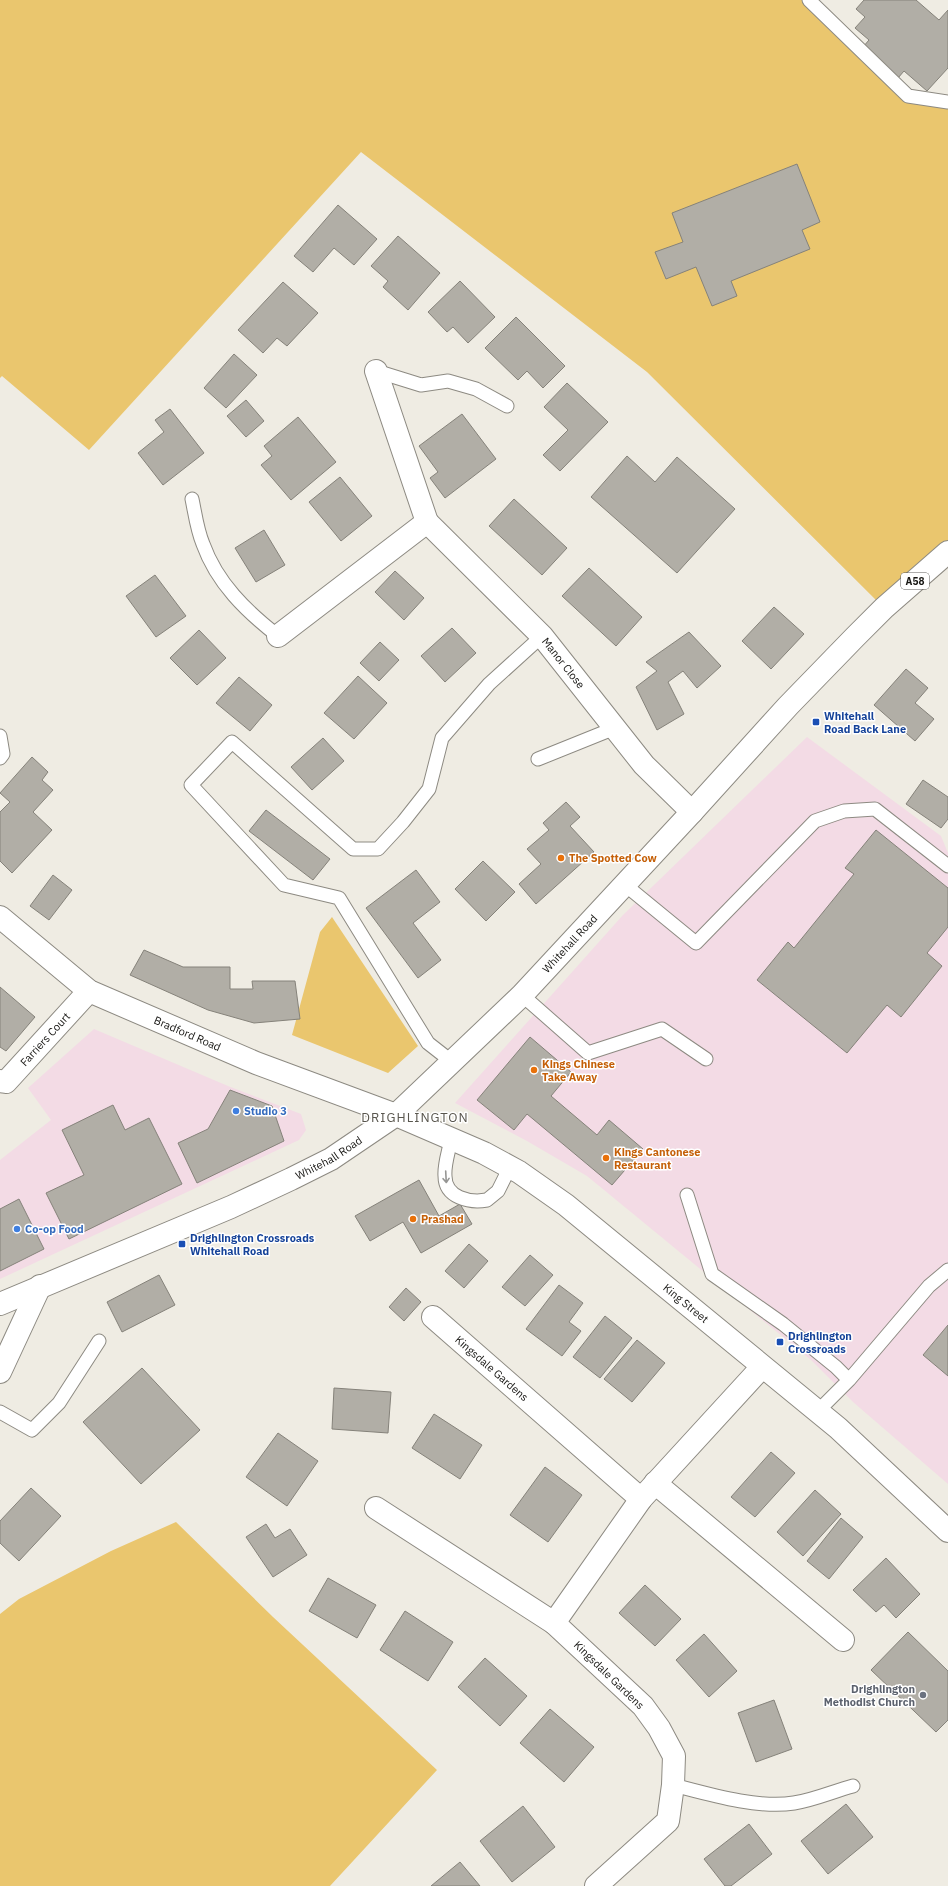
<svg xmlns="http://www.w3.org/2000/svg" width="948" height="1886" font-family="'IBM Plex Sans',sans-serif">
	<rect width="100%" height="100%" fill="#efece3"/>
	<path fill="#f3dbe5" d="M807,737l134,99 7,17v631l-95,-82 -42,-42 -224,-184 -60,-35 -72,-38 168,-188z
		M94,1029l134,57 73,28 5,16 -7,10 -299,139v-119l51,-40 -23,-32z"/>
	<path fill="#eac66e" d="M0,0h809l99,96 40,6v450l-64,56 -237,-236 -286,-220 -272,298 -87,-74 -2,2z
		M332,917l86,129 -30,27 -96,-38 28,-103z
		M176,1522l97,95 164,153 -107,116h-330v-272l19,-15 92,-48z"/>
	<path fill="#b1aea6" stroke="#85827a" d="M864,0h52l23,20 9,-10v58l-21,23 -23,-20 -6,7 -35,-31 6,-7 -14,-12 10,-11 -9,-8z
		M797,164l23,58 -18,8 8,19 -79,32 6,15 -25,10 -16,-39 -30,12 -11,-27 28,-10 -11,-29z
		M338,205l39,34 -23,26 -20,-17 -21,24 -19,-16z
		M398,236l42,37 -32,37 -25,-23 5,-6 -17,-15z
		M460,281l35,36 -27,26 -15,-16 -6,5 -19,-20z
		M283,282l35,31 -31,33 -10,-8 -14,15 -25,-23z
		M516,317l49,49 -22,22 -16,-17 -9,9 -33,-32z
		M234,354l23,21 -31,33 -22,-20z
		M567,383l41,39 -48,49 -17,-16 25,-25 -24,-23z
		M246,400l18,21 -18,16 -19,-21z
		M170,409l34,44 -41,32 -25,-32 26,-21 -9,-12z
		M462,414l34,45 -51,39 -15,-20 8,-6 -19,-26z
		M298,417l38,45 -45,38 -30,-35 11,-9 -8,-10z
		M627,456l28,26 22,-25 58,52 -58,64 -86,-76z
		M340,477l32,39 -31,25 -32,-39z
		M514,499l53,49 -25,27 -53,-49z
		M264,530l21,35 -29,17 -21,-34z
		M589,568l53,49 -26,29 -54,-50z
		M395,571l29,27 -20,22 -29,-28z
		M155,575l31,41 -30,21 -30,-41z
		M774,607l30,27 -33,35 -29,-28z
		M452,628l24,25 -31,29 -24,-26z
		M199,630l27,28 -29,27 -27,-27z
		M689,632l32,34 -24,22 -14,-17 -15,11 16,32 -27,16 -21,-43 21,-16 -11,-9z
		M380,642l19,18 -20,21 -19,-18z
		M906,669l22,19 -13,15 19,16 -19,22 -41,-36z
		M358,676l29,27 -33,36 -30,-26z
		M239,677l33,28 -22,26 -34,-28z
		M323,738l21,23 -32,29 -21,-23z
		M32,757l16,15 -6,8 11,10 -20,22 19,18 -40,43 -12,-12v-49l10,-10 -10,-9z
		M923,780l25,17v22l-7,9 -35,-24z
		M566,802l14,15 -10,9 24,26 -58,52 -17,-20 22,-20 -14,-15 22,-19 -6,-7z
		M266,810l64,49 -17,21 -64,-49z
		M876,830l72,58v39l-21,26 15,13 -41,51 -14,-12 -40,48 -90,-73 31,-38 6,6 60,-74 -9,-6z
		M483,861l32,31 -29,29 -31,-32z
		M416,870l24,32 -27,21 28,37 -23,18 -52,-70z
		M53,875l19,15 -23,30 -19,-14z
		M144,950l39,17h47v22h23l-1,-8h43l5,38 -46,4 -46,-13 -78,-35z
		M0,987l35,30 -29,34 -6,-4z
		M530,1037l41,35 -20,24 46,39 12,-15 34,29 -31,36 -85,-71 -13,16 -37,-30z
		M230,1090l42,16 12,35 -87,42 -19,-40 30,-14z
		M113,1105l12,25 24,-12 33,66 -113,55 -23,-46 38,-18 -22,-45z
		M419,1180l20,36 21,-12 12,20 -51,29 -18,-31 -33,19 -15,-25z
		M19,1199l25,50 -44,22v-62z
		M469,1244l19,17 -24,27 -19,-17z
		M530,1255l23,20 -28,31 -23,-19z
		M159,1275l16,30 -53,27 -15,-30z
		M559,1285l24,18 -14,19 12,9 -19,25 -36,-27z
		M406,1288l15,14 -17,19 -15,-14z
		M605,1316l27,22 -32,40 -27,-21z
		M948,1325v51l-25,-21z
		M637,1340l28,23 -33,39 -28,-23z
		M142,1368l58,62 -59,54 -58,-62z
		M334,1388l57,4 -3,41 -56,-4z
		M434,1414l48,31 -22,34 -48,-31z
		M278,1433l40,28 -31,45 -41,-29z
		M771,1452l24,21 -40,44 -24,-20z
		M545,1467l37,28 -34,47 -38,-27z
		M31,1488l30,28 -42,45 -19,-18v-22z
		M815,1490l26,24 -38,42 -26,-24z
		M841,1518l22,19 -34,42 -22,-18z
		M266,1524l9,14 15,-9 17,26 -34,22 -27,-40z
		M886,1558l34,36 -24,24 -12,-13 -8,7 -23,-22z
		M328,1578l48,27 -19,33 -48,-27z
		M645,1585l36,34 -26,27 -36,-33z
		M405,1611l48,31 -25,39 -48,-31z
		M908,1632l40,39v49l-12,12 -65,-62z
		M704,1634l33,37 -28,26 -33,-37z
		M485,1658l42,38 -27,30 -42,-39z
		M774,1700l18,49 -36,13 -18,-49z
		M550,1709l44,38 -30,35 -44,-39z
		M846,1804l27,33 -45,37 -27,-33z
		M523,1806l32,41 -43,35 -32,-41z
		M749,1824l23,30 -41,32h-6l-21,-27z
		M460,1862l20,24h-49z"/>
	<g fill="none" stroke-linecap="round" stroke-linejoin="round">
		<defs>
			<path id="service" d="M809,0l99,96 40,6
				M376,371l45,14 27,-4 28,8 31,17
				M192,499c3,14 5,31 11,45 14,39 43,67 75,92
				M0,736l3,18 -3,4
				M538,759l77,-31
				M624,884l72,59 119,-122 29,-10 31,-2 73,57
				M522,995l66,58 74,-24 44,30
				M451,1061l-23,-18 -89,-145 -55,-13 -93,-100 41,-43 121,107h25l25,-27 26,-33 13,-51 47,-54 53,-48
				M451,1139c-2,12 -7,25 -6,37 0,22 25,27 42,24l11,-9 12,-24
				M687,1195l25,79 71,50 53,43 13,13 -32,32
				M849,1380l80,-94 19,-16
				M0,1412l32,18 27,-27 40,-62
				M673,1785c35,9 85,24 121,18 20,-3 40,-12 59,-17"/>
			<g id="minor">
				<path d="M376,371l51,151"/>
				<path id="s1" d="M278,636l149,-114 115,114 102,129 48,47"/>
				<path id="s2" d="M0,1081l6,1 83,-91"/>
				<path id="s3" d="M433,1317l208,182"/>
				<path d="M655,1483l188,157"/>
				<path d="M376,1508l178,115"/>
				<path d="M596,1886l72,-65 5,-36 1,-29 -15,-28 -16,-22 -89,-83 87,-124 121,-132"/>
			</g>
			<g id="secondary">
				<path id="s4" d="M0,917l89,74 167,72 140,52 88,38 35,19 47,33 272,223 110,103"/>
				<path d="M0,1372l40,-86"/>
			</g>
			<g id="primary">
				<path id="s5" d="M0,1304l231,-97 60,-28 40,-20 65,-44 126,-120 170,-183 96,-106 67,-69 29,-29 64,-56"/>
			</g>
		</defs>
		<use href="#service" stroke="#8d8a82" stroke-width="15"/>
		<use href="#minor" stroke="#8d8a82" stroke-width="24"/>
		<use href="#secondary" stroke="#8d8a82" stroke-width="24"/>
		<use href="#primary" stroke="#8d8a82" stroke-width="24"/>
		<use href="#service" stroke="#fff" stroke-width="13"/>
		<use href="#minor" stroke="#fff" stroke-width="22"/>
		<use href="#secondary" stroke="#fff" stroke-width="22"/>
		<use href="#primary" stroke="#fff" stroke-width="22"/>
	</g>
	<defs><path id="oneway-shaft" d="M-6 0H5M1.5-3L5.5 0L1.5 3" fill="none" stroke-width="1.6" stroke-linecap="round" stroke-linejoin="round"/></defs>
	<use stroke="#969694" href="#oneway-shaft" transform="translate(446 1177) rotate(87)"/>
	<g fill="#1a4fb4" stroke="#fff" stroke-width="1.5">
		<rect x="812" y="718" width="8" height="8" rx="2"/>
		<rect x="178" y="1240" width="8" height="8" rx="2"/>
		<rect x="776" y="1338" width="8" height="8" rx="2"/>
	</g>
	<g fill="#e8710a" stroke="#fff" stroke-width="1.5">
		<circle cx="561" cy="858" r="4"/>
		<circle cx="534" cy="1070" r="4"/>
		<circle cx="606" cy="1158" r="4"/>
		<circle cx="413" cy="1219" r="4"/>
	</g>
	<g fill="#3f7fe0" stroke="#fff" stroke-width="1.5">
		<circle cx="236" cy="1111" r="4"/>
		<circle cx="17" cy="1229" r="4"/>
	</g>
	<circle fill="#6b7280" stroke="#fff" stroke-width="1.5" cx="923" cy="1695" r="4"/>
	<g text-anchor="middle" stroke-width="3" stroke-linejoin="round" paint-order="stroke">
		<rect fill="#fff" stroke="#5c5b59" stroke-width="1" x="901" y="573" width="28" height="16" rx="3"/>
		<g font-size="10" font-weight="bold" fill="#161512">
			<text x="915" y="585">A58</text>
		</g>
		<g font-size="11" fill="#161512" stroke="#fff">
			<text dy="4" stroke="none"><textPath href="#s1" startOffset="384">Manor Close</textPath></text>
			<text dy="4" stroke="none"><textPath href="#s5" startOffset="684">Whitehall Road</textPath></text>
			<text dy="4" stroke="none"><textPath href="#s4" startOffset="223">Bradford Road</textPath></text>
			<text dy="4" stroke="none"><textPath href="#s2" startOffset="64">Farriers Court</textPath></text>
			<text dy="4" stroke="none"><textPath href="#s5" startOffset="360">Whitehall Road</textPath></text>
			<text dy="4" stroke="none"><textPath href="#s4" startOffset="795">King Street</textPath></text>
			<text dy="4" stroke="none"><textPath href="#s3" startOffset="78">Kingsdale Gardens</textPath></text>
			<text transform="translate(609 1675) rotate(44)" y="4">Kingsdale Gardens</text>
		</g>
		<g font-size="11" font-weight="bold" fill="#164399" stroke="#fff" text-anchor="start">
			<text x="824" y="720">Whitehall<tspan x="824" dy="13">Road Back Lane</tspan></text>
			<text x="190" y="1242">Drighlington Crossroads<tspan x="190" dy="13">Whitehall Road</tspan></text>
			<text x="788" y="1340">Drighlington<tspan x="788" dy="13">Crossroads</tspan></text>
		</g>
		<g font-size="11" font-weight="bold" fill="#c56008" stroke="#fff" text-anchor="start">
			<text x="569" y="862">The Spotted Cow</text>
			<text x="542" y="1068">Kings Chinese<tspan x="542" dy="13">Take Away</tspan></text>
			<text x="614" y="1156">Kings Cantonese<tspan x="614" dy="13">Restaurant</tspan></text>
			<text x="421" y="1223">Prashad</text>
		</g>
		<g font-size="11" font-weight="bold" fill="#366cbe" stroke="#fff" text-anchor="start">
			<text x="244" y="1115">Studio 3</text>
			<text x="25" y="1233">Co-op Food</text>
		</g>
		<g font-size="11" font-weight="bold" fill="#5b616d" stroke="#fff" text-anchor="end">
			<text x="915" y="1693">Drighlington<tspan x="915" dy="13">Methodist Church</tspan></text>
		</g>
		<g font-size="13" letter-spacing="1" fill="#59564e" stroke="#fff">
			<text x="415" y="1122">DRIGHLINGTON</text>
		</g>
	</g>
</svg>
